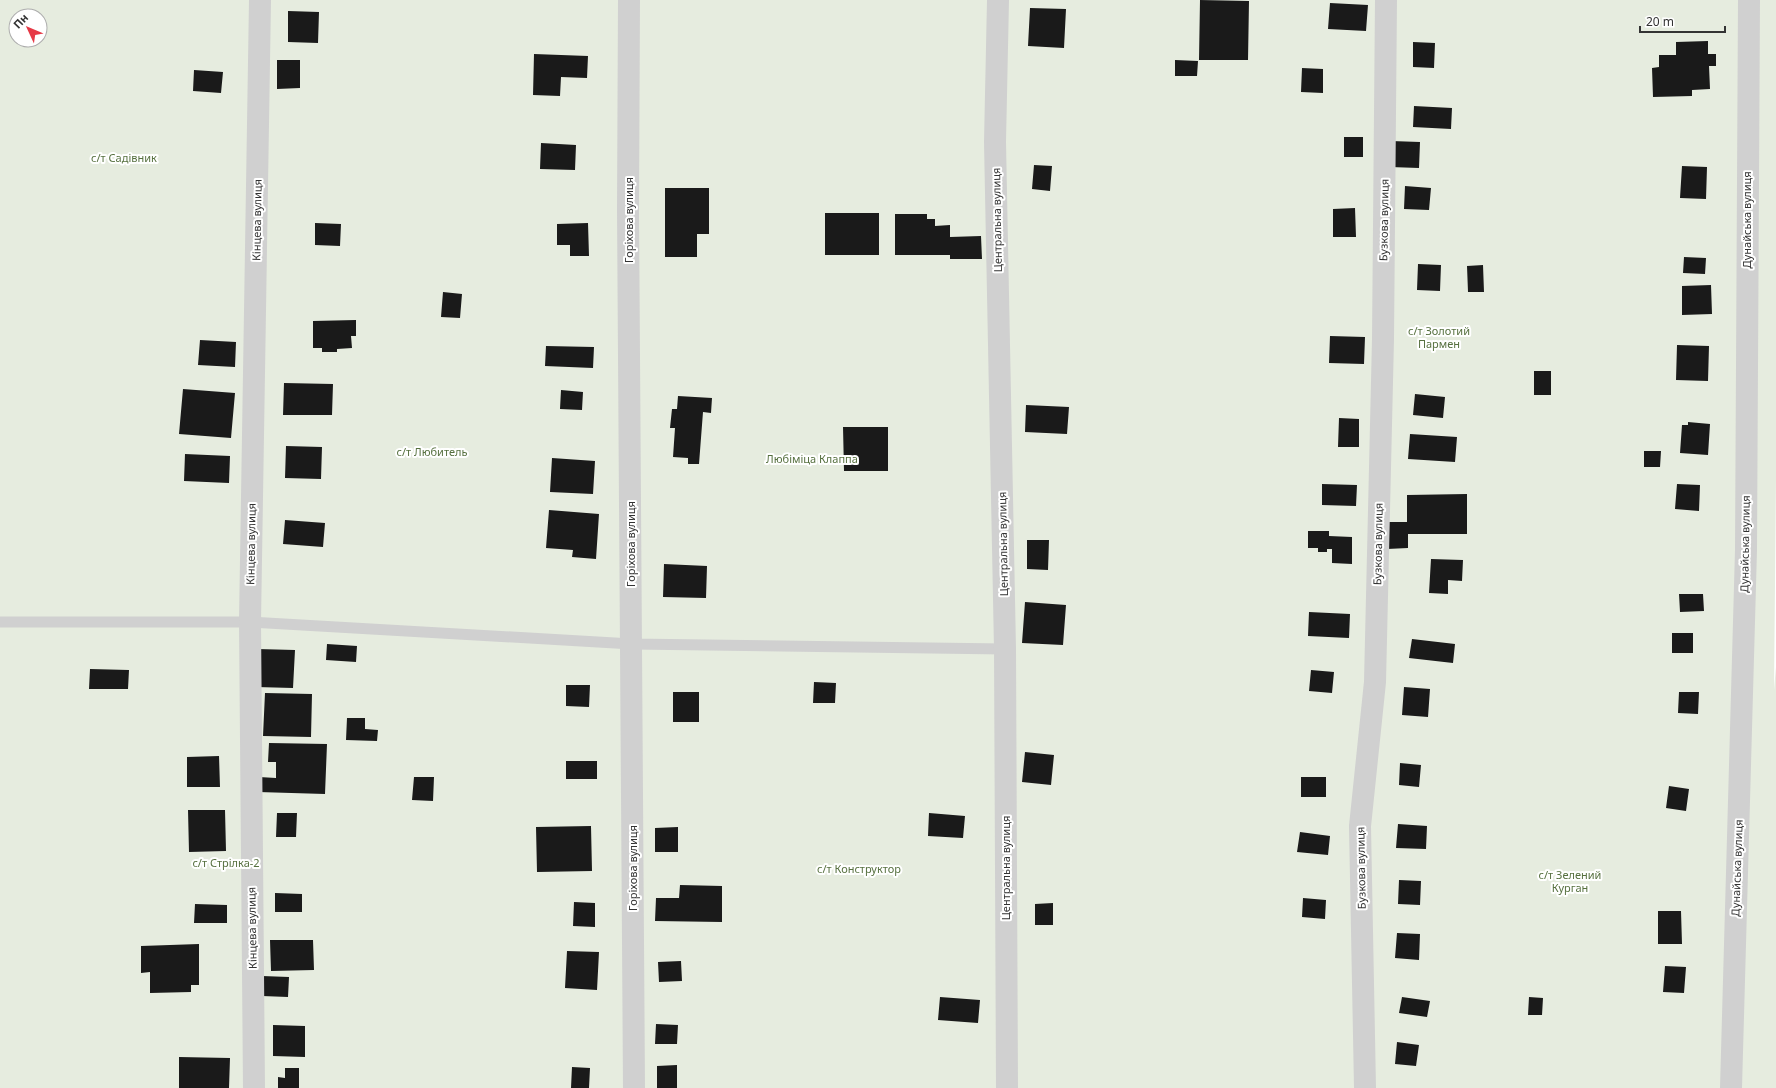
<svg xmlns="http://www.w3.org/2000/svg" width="1776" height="1088" font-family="'Noto Sans',sans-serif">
	<rect width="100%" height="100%" fill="#fff"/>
	<path fill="#e6ecdf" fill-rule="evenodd" d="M0,0h1776v478l-2,212 2,-23v421h-1776zM16,16h24v24h-24z"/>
	<path fill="#1a1a1a" d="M1200,0l49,1 -1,59h-49z
		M1330,3l38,2 -2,26 -38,-2z
		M1030,8l36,1 -2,39 -36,-2z
		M288,11l31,1 -1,31 -30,-1z
		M1708,41v13h8v12h-7l1,23 -18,1v6l-39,1 -1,-29 7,-1v-12h17v-13z
		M1413,42l22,1 -1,25 -21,-1z
		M534,54l54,2 -1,22 -26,-1 -1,19 -27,-1z
		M277,60h23v28l-23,1z
		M1175,60l23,1 -1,15h-22z
		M1302,68l21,1v24l-22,-1z
		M194,70l29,2 -2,21 -28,-2z
		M1414,106l38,2 -1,21 -38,-2z
		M1344,137h19v20h-19z
		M1391,141l29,1 -1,26 -29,-1z
		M541,143l35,2 -1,25 -35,-1z
		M1034,165l18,1 -2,25 -18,-2z
		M1682,166l25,1 -1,32 -26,-1z
		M1405,186l26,2 -2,22 -25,-1z
		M665,188h44v46h-12v23h-32z
		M1355,208l1,29h-23v-28z
		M825,213h54v42h-54z
		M895,214h32v5h8v7l15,-1v12l31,-1 1,23h-32v-4h-55z
		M315,223l26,1 -1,22 -25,-1z
		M588,223l1,33h-19v-11h-13v-21z
		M1684,257l22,1 -1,16 -22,-1z
		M1418,264l23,1 -1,26 -23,-1z
		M1483,265l1,27h-16l-1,-26z
		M1711,285l1,29 -30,1v-29z
		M443,292l19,2 -2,24 -19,-1z
		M356,320v16h-5l1,12 -15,1v3h-15v-4h-9v-27z
		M1330,336l35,1 -1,27 -35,-1z
		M200,340l36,2 -1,25 -37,-2z
		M1677,345l32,1 -1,35 -32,-1z
		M546,346l48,1 -1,21 -48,-2z
		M1534,371h17v24h-17z
		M284,383l49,1 -1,31h-49z
		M183,389l52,4 -4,45 -52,-4z
		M561,390l22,2 -1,18 -22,-1z
		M1415,394l30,3 -2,21 -30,-3z
		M678,396l34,2 -1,15 -8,-1 -4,52h-11v-6l-15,-1 2,-29h-5l2,-19h5z
		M1026,405l43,2 -2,27 -42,-2z
		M1339,418l20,1v28h-21z
		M1688,422l22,2 -2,31 -28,-2 2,-28h6z
		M843,427h45v44h-44z
		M1410,434l47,3 -2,25 -47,-3z
		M286,446l36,1 -1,32 -36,-1z
		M1644,451h17l-1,16h-16z
		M185,454l45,2 -1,27 -45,-2z
		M552,458l43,3 -2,33 -43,-2z
		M1322,484l35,1 -1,21 -34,-1z
		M1677,484l23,1 -1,26 -24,-2z
		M1467,494v40h-59v14l-21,1v-27h20v-27z
		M549,510l50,4 -3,45 -24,-2 1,-7 -27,-2z
		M285,520l40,3 -2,24 -40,-3z
		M1308,531h21v5l23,1v27l-20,-1v-14h-5v3h-9v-4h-10z
		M1027,540h22l-1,30 -21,-1z
		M1431,559l32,1 -1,21 -14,-1v14l-19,-1z
		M664,564l43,2 -1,32 -43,-1z
		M1679,594h24l1,17 -24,1z
		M1025,602l41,3 -3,40 -41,-2z
		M1309,612l41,2 -1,24 -41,-2z
		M1672,633h21v20h-21z
		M1412,639l43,5 -2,19 -44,-5z
		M327,644l30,2 -1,16 -30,-2z
		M257,649l38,1 -2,38 -37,-1z
		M90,669l39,1 -1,19h-39z
		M1311,670l23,2 -2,21 -23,-2z
		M814,682l22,1 -1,20h-22z
		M566,685h24l-1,22 -23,-1z
		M1404,687l26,2 -2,28 -26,-2z
		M673,692h26v30h-26z
		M1679,692h20l-1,22 -20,-1z
		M265,693l47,1 -1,43 -48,-1z
		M347,718h18v11l13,1 -1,11 -31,-1z
		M269,743l58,1 -2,50 -67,-2 1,-15 17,1v-16h-8z
		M1025,752l29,3 -3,30 -29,-3z
		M219,756l1,31h-33v-30z
		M566,761h31v18h-31z
		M1400,763l21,2 -2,22 -20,-2z
		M414,777h20l-1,24 -21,-1z
		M1301,777h25v20h-25z
		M1669,786l20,3 -3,22 -20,-3z
		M188,810h37l1,41 -37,1z
		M277,813h20l-1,24h-20z
		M929,813l36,3 -2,22 -35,-2z
		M1398,824l29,2 -1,23 -30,-1z
		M591,826l1,45 -55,1 -1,-45z
		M678,827v25h-23v-24z
		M1300,832l30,4 -2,19 -31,-3z
		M1399,880l22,1 -1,24 -22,-1z
		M680,885l42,1v36l-67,-1 1,-23h23z
		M275,893l27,1v18h-27z
		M1303,898l23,2 -1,19 -23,-2z
		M574,902l21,1v24l-22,-1z
		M1053,903v22h-18v-21z
		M195,904l32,1v18h-33z
		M1658,911h23l1,33h-24z
		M1397,933l23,1 -1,26 -24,-2z
		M270,940h43l1,30 -43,1z
		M199,944v41h-8v7l-41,1v-21l-9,1v-27z
		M567,951l32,1 -2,38 -32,-2z
		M681,961l1,20 -23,1 -1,-20z
		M1665,966l21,1 -2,26 -21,-1z
		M262,976l27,1 -1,20 -26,-1z
		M940,997l40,3 -2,23 -40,-3z
		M1402,997l28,4 -3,16 -28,-4z
		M1529,997l14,1 -1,17h-14z
		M656,1024l22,1 -1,19h-22z
		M273,1025l32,1v31l-32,-1z
		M1397,1042l22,3 -3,21 -21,-2z
		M179,1057l51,1 -1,30h-50z
		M677,1065v23h-20v-22z
		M572,1067l18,1 -1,20h-18z
		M285,1068h14v20h-21v-11l7,1z"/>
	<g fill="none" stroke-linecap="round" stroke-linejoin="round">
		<path stroke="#d0d0d0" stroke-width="11" d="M0,622h250l382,22 373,5"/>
		<path stroke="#d0d0d0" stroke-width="22" d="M629,0l-1,210 6,878
			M998,0l-3,142 10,507 2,439
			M254,1088l-4,-466 10,-622
			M1365,1088l-5,-262 15,-144 8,-343 3,-339
			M1731,1088l15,-538 3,-550"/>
	</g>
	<g text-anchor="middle" stroke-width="4" stroke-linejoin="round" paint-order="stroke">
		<g font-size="11" fill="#56703f" stroke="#fff">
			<text x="124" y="162">с/т Садівник</text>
			<text x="1439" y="335">с/т Золотий<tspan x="1439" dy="13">Пармен</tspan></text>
			<text x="432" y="456">с/т Любитель</text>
			<text x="812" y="463">Любіміца Клаппа</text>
			<text x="226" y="867">с/т Стрілка-2</text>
			<text x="859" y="873">с/т Конструктор</text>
			<text x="1570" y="879">с/т Зелений<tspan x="1570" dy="13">Курган</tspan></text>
		</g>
		<g font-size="11" fill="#333" stroke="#fff">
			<text transform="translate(257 220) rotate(-89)" y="4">Кінцева вулиця</text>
			<text transform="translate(629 220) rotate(-90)" y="4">Горіхова вулиця</text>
			<text transform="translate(997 220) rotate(-91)" y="4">Центральна вулиця</text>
			<text transform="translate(1384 220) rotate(-89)" y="4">Бузкова вулиця</text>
			<text transform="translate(1747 220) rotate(-90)" y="4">Дунайська вулиця</text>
			<text transform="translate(251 544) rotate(-89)" y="4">Кінцева вулиця</text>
			<text transform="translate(631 544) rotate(-90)" y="4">Горіхова вулиця</text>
			<text transform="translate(1003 544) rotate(-91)" y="4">Центральна вулиця</text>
			<text transform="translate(1378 544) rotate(-89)" y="4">Бузкова вулиця</text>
			<text transform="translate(1745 544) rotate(-89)" y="4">Дунайська вулиця</text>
			<text transform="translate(633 868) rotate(-90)" y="4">Горіхова вулиця</text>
			<text transform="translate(1006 868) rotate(-90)" y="4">Центральна вулиця</text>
			<text transform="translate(1361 868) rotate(-91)" y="4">Бузкова вулиця</text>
			<text transform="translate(1737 868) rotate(-88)" y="4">Дунайська вулиця</text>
			<text transform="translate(252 928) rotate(-91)" y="4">Кінцева вулиця</text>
		</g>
	</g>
	<g transform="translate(28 28) rotate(314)"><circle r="19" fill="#ffffff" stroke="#adadad"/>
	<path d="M0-3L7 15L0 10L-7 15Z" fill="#e63946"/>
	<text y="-6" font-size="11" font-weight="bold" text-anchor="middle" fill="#333333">Пн</text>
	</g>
	<path d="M1640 26v6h85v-6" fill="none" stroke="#333333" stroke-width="2"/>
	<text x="1646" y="26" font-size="12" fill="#333333" stroke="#ffffff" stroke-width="3" paint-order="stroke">20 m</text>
</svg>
